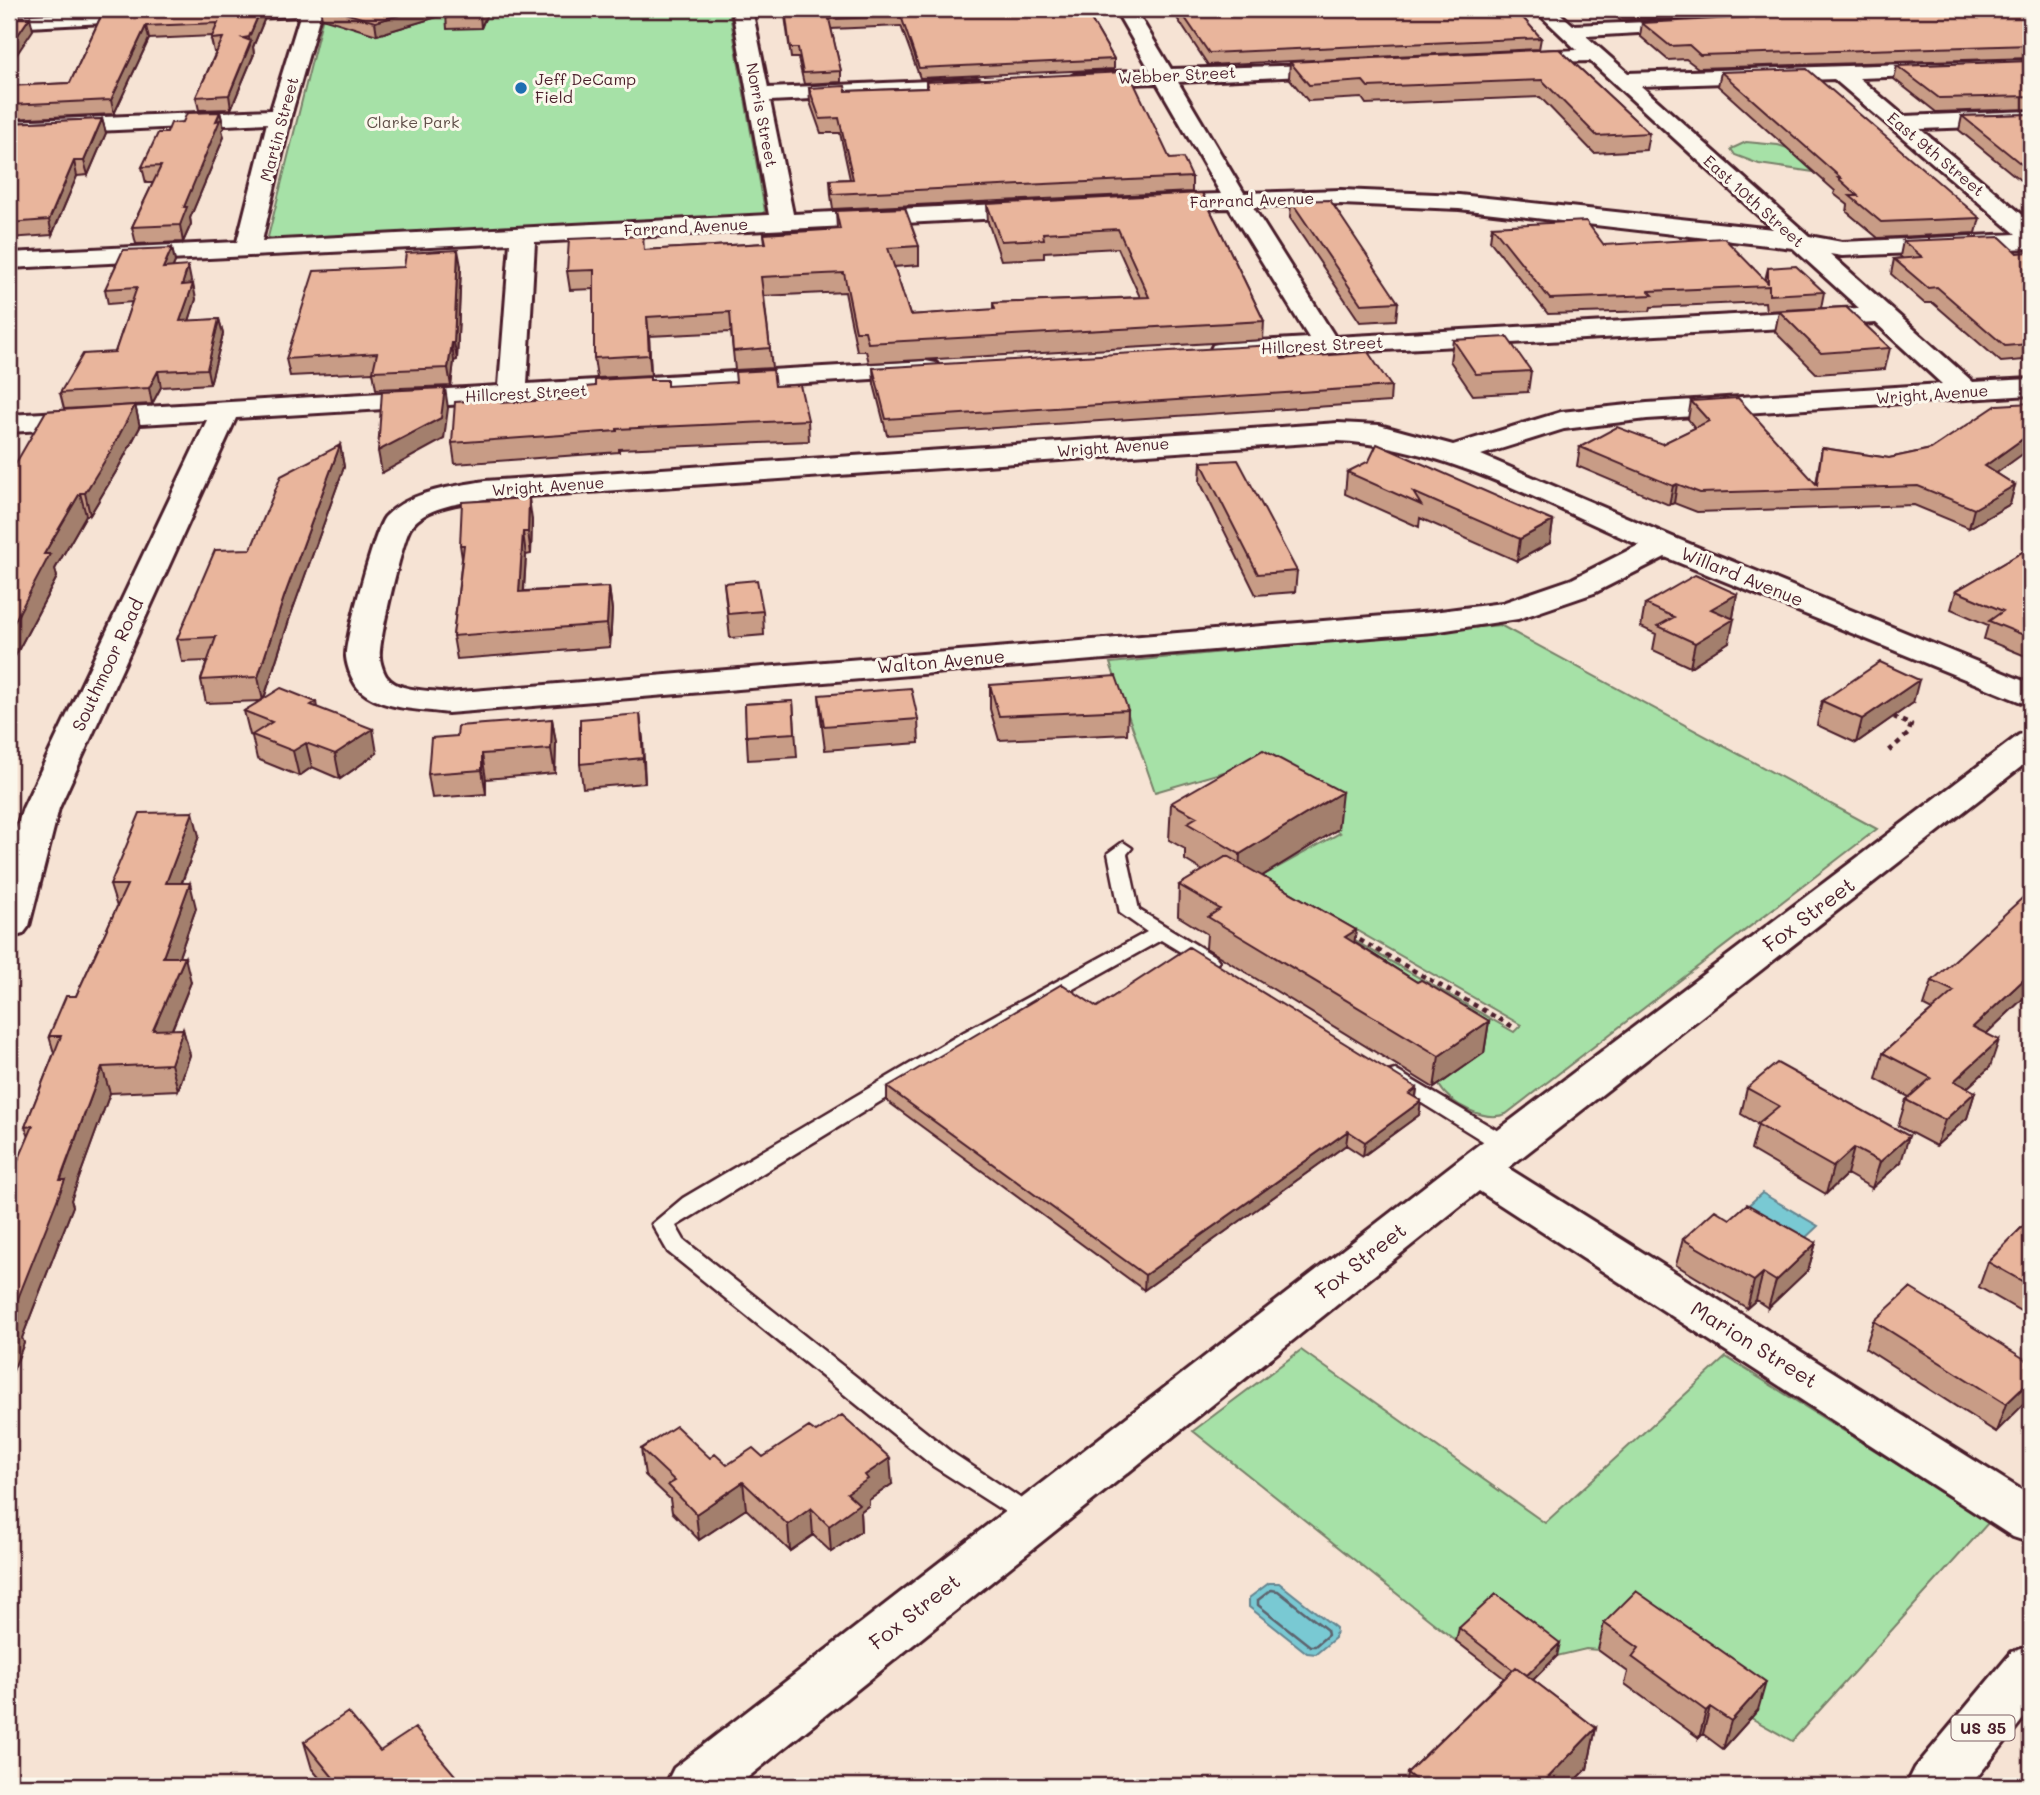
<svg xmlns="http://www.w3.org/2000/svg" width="2040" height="1795" font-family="Mali,sans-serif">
	<rect width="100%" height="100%" fill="#f6e3d4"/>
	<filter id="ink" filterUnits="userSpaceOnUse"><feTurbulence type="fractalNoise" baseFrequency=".0143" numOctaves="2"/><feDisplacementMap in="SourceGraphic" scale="14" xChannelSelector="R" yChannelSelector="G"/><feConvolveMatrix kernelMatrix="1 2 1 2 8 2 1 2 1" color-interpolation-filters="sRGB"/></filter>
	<g filter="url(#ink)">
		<path fill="#a6e1a7" stroke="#788069" stroke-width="2" d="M391,9h338l36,202 -5,5 -488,24 -4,-3 55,-221z
			M1746,142l32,3 60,19 -11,10 -68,-10 -24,-9 -4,-6z
			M1500,625l377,204 -371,285c-21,8 -56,-9 -67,-29l45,-33 -232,-170 262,150 7,-7 -259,-149 78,-43 -97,-56 -16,-6 -72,21 -45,-129z
			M1301,1350l244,173 181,-166 263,165 -197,219 -41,-23 -122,-99 -31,31 -12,-1 -29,7 -64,-48 -37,33 -263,-210z"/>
		<path fill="#79c9d3" stroke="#668590" stroke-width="2" d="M1762,1193l56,33 -17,16 -57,-33z
			M1269,1583h10l57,45 -1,10 -19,16 -9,-1 -58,-46v-9z"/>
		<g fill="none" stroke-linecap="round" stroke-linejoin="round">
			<path stroke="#5d636e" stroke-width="2.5" d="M1271,1590l7,1 49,39 1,5 -13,11h-5l-52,-41v-5z"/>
			<defs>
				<path id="lane" d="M1123,842l9,6 -5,6 12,56 77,47 3,4 -3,4h-14l-41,-25 -183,102 -302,184 8,14 267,212 90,60 4,7 -4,7 -9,3 -99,-63 -265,-214 -16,-28 31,-26 281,-166 183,-100 -27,-19 -12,-60z
					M1395,1070l120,71 3,5 -3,5h-16l-111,-69 -4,-5 4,-5z"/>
				<path id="street" d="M336,9l-3,4 -13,2 -29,101 -29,125 507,-26 -37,-206h20l16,79 209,-9 11,6 -11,6 -207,10 23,113 248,-12 8,2 4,5 -4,5 -8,2 -506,26 -8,142 399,-23 10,2 4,6 -4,6 -700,43 -177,390 -30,118 -6,8 -14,4v-88l14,-42 184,-388 -198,12v-17l490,-29 11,-143 -501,25v-15l228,-11 30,-119 -258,12v-14l262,-11 29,-94 -90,4 -10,-6 7,-5z
					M1115,9h20l36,60 177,-5 4,4 -4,4 -7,2 -163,8 66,111 97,-3 118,5 314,34 -183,-168 -81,2 -3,-4 3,-4 7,-2 61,-3 -43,-41h21l18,16 125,-5 3,4 -3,4 -7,2 -105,6 42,37 403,-13v12l-172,6 45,38 127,-5v14l-111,4 111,93v26l-189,8 -12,-2 143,128 58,-3v16l-384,24 -83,10 -83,26 194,83 356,146v22l-366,-149 -71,36 -76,26 -85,13 -985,81c-28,-4 -65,-3 -87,-22 -8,-7 -14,-24 -15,-34 -1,-18 29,-128 39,-140 25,-26 66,-30 100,-36l853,-58 41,2 74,20 108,-33 86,-9 295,-19 -66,-61 -653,36 -10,-2 -3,-6 3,-6 10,-2 86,-5 -80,-130 -75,2 -8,-2 -4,-5 4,-5 8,-2 67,-2 -64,-111 -81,3 -11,-6 11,-6 74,-4zM1834,79l182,155 -174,8 -33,-6 -168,-150zM1341,204l118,5 334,39 66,60 -524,29 -82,-130zM1338,441c106,5 205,62 301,104l-67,34 -70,24 -69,9 -985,81c-16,-3 -51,-1 -61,-16 -3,-3 -7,-15 -7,-20 -2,-14 23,-120 31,-130 15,-21 51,-24 74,-28z
					M154,10l10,6 -3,4 -152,8v-12z
					M2031,731v28l-523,409 523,328v47l-18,-6 -534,-346 -742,595h-72l9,-18 787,-610 558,-423z"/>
				<path id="primary" d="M2031,1646v63l-61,77h-64l9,-18 97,-116z"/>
			</defs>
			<use href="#lane" stroke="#4a1f2b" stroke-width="5"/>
			<use href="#street" stroke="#4a1f2b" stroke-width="6"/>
			<use href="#primary" stroke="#4a1f2b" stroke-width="6"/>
			<path stroke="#4a1f2b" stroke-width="4.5" stroke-dasharray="5 5" stroke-linecap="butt" d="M1889,751l19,-17 3,-9 -17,-8
				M1351,935l164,93"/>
			<use href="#lane" fill="#fbf7ec" fill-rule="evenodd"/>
			<use href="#street" fill="#fbf7ec" fill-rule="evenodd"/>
			<use href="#primary" fill="#fbf7ec" fill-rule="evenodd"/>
		</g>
		<path fill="#c89c86" stroke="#4a1f2b" stroke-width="2" d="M9,9h38l-2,3 -36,2z
			M320,9h169l-8,19 -34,1 -1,-15 -69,21 -55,-17z
			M784,9h301l29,50v10l-194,9 -19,-52 -70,3 10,42v11l-37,2 -6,-26h-7z
			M1171,9h344l26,29 -2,11 -331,16z
			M1607,9h406l18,9v40l-333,10 -12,-9 -18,1 -28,-24 2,-13 130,-7 1,-2 -4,-3 -149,9z
			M2020,9h11v6z
			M102,14l162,6 -11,27 1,7 -23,55 -32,1 -3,-13 20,-45h-2l-3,-13 1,-3 -63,3 -35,75 -105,5v-33l61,-3z
			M1559,49l90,84 -3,17 -52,3 -54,-56 -174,7 -4,-6 -54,3 -19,-23 1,-16z
			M2031,61v48l-95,3 -42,-33 3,-13z
			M1721,72l259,146 -4,15 -98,5 -31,-26 1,-7 -14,-11 1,-3 -117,-105z
			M926,82l244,77 22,18v15l-359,17 -2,-14 -1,-15 20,-1 -10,-46h-19l-11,-31 -1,-14 37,3 80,-3z
			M220,112l4,16 -2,2 2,7 -34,81 1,6 -8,18 -47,2 -4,-17 21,-44h-7l-4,-16 25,-34 16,-11z
			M2031,114v75l-72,-59 3,-14z
			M102,119l4,14 -18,42 -11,1 -25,59 -43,3v-115z
			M1202,193l62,128 -1,19 -394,23 -3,-12h-9l-12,-59 -81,4 8,72 -37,2 -4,-38 -82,4 2,39 -54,3 -3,-20v-69l-24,1 -3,-19 78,-21 120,-7 -1,-9 73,-5 -1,-18 83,35v19l-25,2 16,48 83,-5v-7l147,-6 -22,-49 -74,4v6l-43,2 -13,-38 -1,-18z
			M1291,201l107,101 -2,18 -36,2 -70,-104z
			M1492,226l112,19 161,35 3,-12 56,24 -3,16 -55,3 -1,-9 -114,5 -1,4 -102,3 -58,-73z
			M1903,241l114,12 14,-1v115l-7,-7 -23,2 -68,-59h-9l-33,-29 3,-15 8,-1 -2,-2z
			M172,248l3,14 -2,5 18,14 -1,4 6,14 -7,22 30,-2 4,15 -13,50 -49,3 -9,17 -88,5 -4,-16 55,-41 17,-50 -24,2 -3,-15z
			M461,266l-4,94 -3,1 -3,25 -75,3 -3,-17 -83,4 -4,-17z
			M1779,311l111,37 -5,21 -68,5 -42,-42z
			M1453,340l78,31 -3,21 -55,3 -23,-34z
			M1282,359l109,27 -1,16 -503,33 -13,-51 -1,-16z
			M668,386h107l33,34 1,21 -190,8v3l-164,12 -3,-21 50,-44v4l84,-5z
			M1691,401l125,83 6,-36 67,10 42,-9 65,24 19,12 -5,19 -41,24 -55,-23 -217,7 -23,-9 -5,2 -92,-39 3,-19 82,-3 33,-16 -7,-9z
			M135,405l5,22 -23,43 -27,45h-4l-31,54 2,8 -45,85h-3v-187z
			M340,445l4,22 -55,153 -25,79 52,3 1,6 60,45 -37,26 -28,-12 -13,9 -42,-17 -5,-23 -2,-1 -6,-24 17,-10 -55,2 -5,-23 6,-19 -25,1 -5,-23z
			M1201,462l96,109 -2,21 -39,3 -56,-113z
			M1347,472l206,49 -3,22 -33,18 -97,-43 -1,9 -74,-33z
			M532,520l-1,34 -5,1 -2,36 85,-4 3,23 -2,37 -153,12 -4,-23 9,-78 -2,-13z
			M2031,547v108l-3,2 -44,-18 4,-14 -37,-16 5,-18z
			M724,583l39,28 1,24 -34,3z
			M1737,594l-4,23 -2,1 -2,24 -39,25 -37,-17 3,-16 -15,-7 4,-23z
			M990,685l138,25 -1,24 -128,6 -9,-31z
			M819,695l99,24 1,24 -94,7 -4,-31z
			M793,701l4,56 -49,3 -3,-56z
			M1822,701l91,2 -57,40 -39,-18z
			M640,714l5,69 -62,5 -3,-24z
			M552,719l4,24 -1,30 -69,6v15l-54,4 -4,-24 29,-38z
			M1171,803l167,26 -76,47 94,54 -2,12 63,40 72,39 -5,32 -50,35 -228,-140 1,-14 -29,-18 1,-31 24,-14 -18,-11v-11l-16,-9z
			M199,836l-17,47 14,25 -17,49 12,25 -19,48 11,-1 7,26 -12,35 -68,3 -39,107 2,6 -51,132 2,5 -15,38v-199l20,-45 -4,-10 29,-74 -5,-17 27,-40 41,-89 -7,-22z
			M1932,981l99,10 -45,43 4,33 -23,21 8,4 -8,26 -31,28 -38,-20 8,-26 3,-3 -33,-18 7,-26 49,-43 -8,-4z
			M1097,1007l320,81 -1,10 5,3 -2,14 -56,41 -17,-11 -202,145 -257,-189v-14z
			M1747,1088l154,74 -29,26 -25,-14 -21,20 -75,-44 7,-26 -17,-10z
			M2031,1144v24l-7,-4z
			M2031,1218v99l-52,-30 9,-25z
			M1730,1219l86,24 -8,27 -40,38 -12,-8 -9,8 -71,-43 7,-26z
			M1874,1321l157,42 -35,69 -131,-84z
			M816,1432l76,52 -23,16v5l-9,7 1,19 -30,21 -18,-17 -23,16 -44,-42 -47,31 -27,-28 -2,-13 -25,-24 -4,-26 69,9 17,7 36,-8z
			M1604,1623l154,87 -35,39 -20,-15 -4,4 -74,-54 3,-12 -30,-22z
			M1459,1628l98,28 -24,24 63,48 -9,41 -17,17h-165l2,-13 97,-95 -48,-37z
			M304,1742l76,9 80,30 1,5h-135l-14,-17z"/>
		<path fill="#a37f6d" stroke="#4a1f2b" stroke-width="2" d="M261,9l3,11 -11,27 1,7 -23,55 -2,-14 21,-50 -1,-8z
			M420,9h34v3l-77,23 -2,-13z
			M482,9h7l-8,19 -1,-13z
			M30,17l3,13 -24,36v-18z
			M146,26l3,13 -35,75 -3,-14z
			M220,112l4,16 -2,2 2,7 -34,81 1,6 -8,18 -3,-17 4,-18z
			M102,119l4,14 -18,42 -4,-14z
			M74,161l3,15 -25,59 -3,-15z
			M172,248l3,14 -9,20 -3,-14z
			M458,250l3,16 -4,94 -3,-17z
			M188,266l3,15 -6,19 -3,-15z
			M193,284l3,15 -12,38 -4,-16z
			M647,317l2,19 2,39 -2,-20z
			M219,319l4,15 -13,50 -3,-15z
			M452,343l2,18 -3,25 -3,-18z
			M158,371l3,16 -9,17 -3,-16z
			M445,388l3,20 -4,31 -62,34 -4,-22z
			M135,405l5,22 -23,43 -27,45 -5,-22z
			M2031,433v15l-51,37 5,-19z
			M340,445l4,22 -55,153 -26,81 -5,-24 26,-80z
			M1677,484l-3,19 -5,2 4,-19z
			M2015,485l-5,19 -41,24 5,-19z
			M80,493l6,22 -31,54 2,8 -45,85 -3,-10v-20l35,-78z
			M529,498l3,22 -1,34 -3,-22z
			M1553,521l-3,22 -33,18 3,-22z
			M523,532l3,23 -4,60 -3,-23z
			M609,587l3,23 -2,37 -3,-23z
			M1737,594l-4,23 -27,15 5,-23z
			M1734,619l-5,23 -39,25 5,-24z
			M2031,645v10l-3,2z
			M1919,680l-6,23 -57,40 6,-24z
			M640,714l3,24 2,45 -2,-25z
			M552,719l4,24 -1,30 -4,-24z
			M373,729l4,24 -37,26 -5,-25z
			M306,743l6,24 -13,9 -6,-25z
			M482,754l4,25v15l-4,-24z
			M1342,792l-4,37 -100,62 2,-37z
			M193,812l6,24 -27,72 -6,-25z
			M190,883l6,25 -26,74 -7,-25z
			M1356,930l-4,31 -7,-24z
			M185,957l6,25 -30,74 -8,-26z
			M2031,973v18l-66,63 8,-27z
			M1489,1021l-5,32 -50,35 5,-32z
			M183,1029l7,26 -12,35 -7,-26z
			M1999,1040l-9,27 -44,40 8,-26z
			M102,1067l8,26 -39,107 2,6 -51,132 2,5 -15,38v-51l2,-14z
			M1417,1088l-2,14 -6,-8z
			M1975,1092l-8,26 -31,28 9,-26z
			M1421,1101l-2,14 -56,41 2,-14z
			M1348,1131l-2,14 -202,145 1,-15z
			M1909,1136l-8,26 -29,26 8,-26z
			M1854,1148l-7,26 -21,20 7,-27z
			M1816,1243l-8,27 -40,38 8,-27z
			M1763,1273l-7,27 -9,8 7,-27z
			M2031,1380v17l-35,35 10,-28z
			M890,1458l2,26 -23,16v5l-9,7 1,19 -30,21 -2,-26 18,-33 18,-18z
			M743,1482l3,27 -47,31 -3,-26z
			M811,1508l2,27 -23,16 -2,-26z
			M1560,1643l-3,13 -36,36 3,-14z
			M1766,1682l-8,28 -35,39 8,-28z
			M1710,1707l-7,27 -4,4 7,-27z
			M1596,1728l-9,41 -17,17h-30z
			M460,1781l1,5h-8z"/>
		<path fill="#e9b59c" stroke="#4a1f2b" stroke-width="2" d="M226,9h35l-12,28 -6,1 8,3 -22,54 -33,2 27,-59 -12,1 7,-16 -72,3 -35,74 -102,5v-19l61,-3 32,-69z
			M331,9h89l-45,13z
			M448,9h34l-2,6 -34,1z
			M785,9h300l29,50 -195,9 -18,-52 -72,3 12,52 -38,2 -5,-25h-8z
			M1179,9h336l26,29 -332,15z
			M1781,9h232l18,9v27l-331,10 -11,-10 -19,1 -28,-23 130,-7z
			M9,17h21l-21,31z
			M1559,49l90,84 -52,3 -55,-56 -174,7 -5,-6 -54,4 -19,-23z
			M2031,61v35l-92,2 -42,-32z
			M1807,69l173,149 -99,4 -31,-26h8l-20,-18h3l-120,-106z
			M1124,72l6,10 3,-1 37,78 13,-1 9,19 -359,17 -3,-14 23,-1 -14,-61 -19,1 -11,-31 36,-2 1,5 82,-3 -2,-6z
			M220,112l-4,9 4,-1 -36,87h3l-7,18 -48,2 29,-61 -19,1 16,-34h9l4,-10 12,-1 4,-9z
			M2031,114v58l-69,-56z
			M102,119l-18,42h-10l-25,59 -40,3v-100z
			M1202,193l62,128 -396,22 -3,-12h-9l-12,-58 -83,4 9,71 -37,3 -3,-39 -83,5 2,38 -55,3v-88l-27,1 2,-32 74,-3 1,14 122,-7 -2,-9 76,-5 -4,-18 69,-3 14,38 -31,2 22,67 85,-6 -2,-6 156,-6 -31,-68 -75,4 1,6 -43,2 -14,-37z
			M1330,200l68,102 -37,2 -70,-103z
			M1586,221l18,24 120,-7 44,45v-15l28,-2 28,26 -55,3v-9l-120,5 4,4 -103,4 -58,-73z
			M2000,237l17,16 14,-1v95l-3,-3 -23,2 -68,-59 -9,1 -34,-29 28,-2 -19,-16z
			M172,248l-9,20 25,-2 -6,19 11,-1 -13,37 39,-2 -12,50 -49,2 -9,17 -89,5 23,-39 32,-2 22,-65 -32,2 18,-39z
			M458,250l-4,93h-2l-4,25 -75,3 4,-18 -91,6 28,-88 90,-4 2,-14z
			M1846,307l44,41 -69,5 -42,-42z
			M1507,337l24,34 -55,3 -23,-34z
			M1274,345l8,14 86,-7 23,34 -505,33 -13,-51z
			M773,370l2,16 25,-1 8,35 -191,9v2l-165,12 3,-41 47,-3 -1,4 85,-5v-11l9,-1v-6l55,-3v3h17v6l69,-4 -1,-10z
			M445,388l-4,30 -63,33 4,-60z
			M1738,398l79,87 5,-37 67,10 42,-9 66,-44 34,-2v30l-46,33 30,19 -41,24 -56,-23 -218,7 -23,-9 -4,2 -93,-39 37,-20 45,17 47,-23 -18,-20z
			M135,405l-23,44 -27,44h-5l-36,61h6l-41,78v-157l37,-64z
			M1377,444l176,77 -33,18 -107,-47 8,13 -74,-33 22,-11z
			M340,445l-56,152 -26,80 -57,3 15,-43 -39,2 38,-89 36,-1 30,-73z
			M1238,460l59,111 -39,3 -57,-112z
			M529,498l-1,34h-5l-4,60 90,-5 -2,37 -154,12 11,-91h-4l2,-43z
			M2031,547v91l-42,-17 14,-10 -47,-20z
			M1695,575l42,19 -26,15 23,10 -39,24 -37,-17 16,-9 -29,-13z
			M757,580l6,31 -35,3 -4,-31z
			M1880,662l39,18 -57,39 -40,-18z
			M1116,676l12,34 -129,6 -9,-31z
			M281,688l35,14 -5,3 62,24 -38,25 -29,-11 -13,8 -41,-16 20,-13 -28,-11z
			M911,688l7,31 -94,7 -5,-31z
			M793,701l2,32 -49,3 -1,-32z
			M640,714l3,44 -63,6v-45z
			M552,719l-1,30 -69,5v16l-54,4 3,-36 26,-2 1,-10z
			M1263,750l79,42 -102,62 -53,-31 10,-6 -26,-14z
			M193,812l-27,71h24l-27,74h22l-32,73 30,-1 -12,35 -69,3 -42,113h5l-54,136h3l-5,14v-148l24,-56 -8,1 36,-91h-12l17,-40h10l51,-111h-17l30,-72z
			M1227,856l129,74 -11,7 72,45 4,-2 68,41 -50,35 -231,-139 12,-8 -41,-24z
			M2031,890v83l-58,54 26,13 -45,41 21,11 -30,28 -39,-20 25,-22 -48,-25 71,-62 -22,-10z
			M1189,947l228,141 -8,6 12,7 -56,41 -17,-11 -203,144 -258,-188 175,-103 35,23z
			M1777,1063l132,73 -29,26 -26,-14 -21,19 -76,-43 22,-18 -32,-18z
			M1747,1204l69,39 -40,38 -13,-8 -9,8 -71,-42 32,-29 15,9z
			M2031,1218v68l-43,-24z
			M1910,1288l121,75v17l-25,24 -132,-83z
			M842,1415l48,43 -25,17 3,4 -21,14 12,11 -30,22 -18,-18 -23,17 -45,-43 -47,32 -28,-29 7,-4 -34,-32 35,-23 34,32 5,-4 12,11 26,-17 10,9 46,-30 7,5z
			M1636,1591l130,91 -35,39 -21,-14 -4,4 -74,-54 7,-9 -35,-25z
			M1496,1594l64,49 -33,32 -11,-8 -3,3 -54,-42z
			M1516,1667l80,61 -56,58h-117l-16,-13z
			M348,1712l32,39 35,-23 45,53 -7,5h-113l-36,-44z"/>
	</g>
	<circle fill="#1f6fb2" stroke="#fbf7ec" stroke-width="2.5" cx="521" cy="88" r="7"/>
	<g text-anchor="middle" stroke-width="6" stroke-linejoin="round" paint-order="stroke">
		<g font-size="16" fill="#4a1f2b" stroke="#fbf7ec">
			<text transform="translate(1177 75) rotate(-3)" y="6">Webber Street</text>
			<text transform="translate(762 115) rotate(79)" y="6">Norris Street</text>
			<text transform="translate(279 129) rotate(-75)" y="6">Martin Street</text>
			<text transform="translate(1936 154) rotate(40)" y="6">East 9th Street</text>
			<text transform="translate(1252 200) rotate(-2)" y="6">Farrand Avenue</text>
			<text transform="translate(1754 201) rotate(42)" y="6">East 10th Street</text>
			<text transform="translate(686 227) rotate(-3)" y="6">Farrand Avenue</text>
			<text transform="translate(1322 345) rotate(-3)" y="6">Hillcrest Street</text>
			<text transform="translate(526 393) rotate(-3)" y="6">Hillcrest Street</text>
			<text transform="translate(1932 394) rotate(-4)" y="6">Wright Avenue</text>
			<text transform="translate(1113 447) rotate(-4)" y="6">Wright Avenue</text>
			<text transform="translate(548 486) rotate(-4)" y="6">Wright Avenue</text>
		</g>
		<g font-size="16" fill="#4a1f2b" stroke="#fbf7ec" text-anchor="start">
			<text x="535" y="85">Jeff DeCamp<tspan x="535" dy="18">Field</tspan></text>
		</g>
		<g font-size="16" fill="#61504a" stroke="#fbf7ec">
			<text x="413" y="128">Clarke Park</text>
		</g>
		<rect fill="#fbf7ec" stroke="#7f6065" stroke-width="2" x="1951.5" y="1715.5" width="63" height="25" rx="5"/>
		<g font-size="16" font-weight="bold" fill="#4a1f2b">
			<text x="1983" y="1734">US 35</text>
		</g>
		<g font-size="18" fill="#4a1f2b" stroke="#fbf7ec">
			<text transform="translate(1742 577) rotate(22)" y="6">Willard Avenue</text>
			<text transform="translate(941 662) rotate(-5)" y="6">Walton Avenue</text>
			<text transform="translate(108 665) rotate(-65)" y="6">Southmoor Road</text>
		</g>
		<g font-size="21" fill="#4a1f2b" stroke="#fbf7ec">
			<text transform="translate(1809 915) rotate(-37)" y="7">Fox Street</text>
			<text transform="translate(1361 1261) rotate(-38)" y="7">Fox Street</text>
			<text transform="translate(1754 1345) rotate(32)" y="7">Marion Street</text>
			<text transform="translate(915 1612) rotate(-38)" y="7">Fox Street</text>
		</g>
	</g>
	<rect width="2040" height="1795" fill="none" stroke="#fbf7ec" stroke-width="35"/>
	<rect x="18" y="18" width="2005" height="1760" fill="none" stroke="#4a1f2b" stroke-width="2.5" filter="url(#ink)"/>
</svg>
